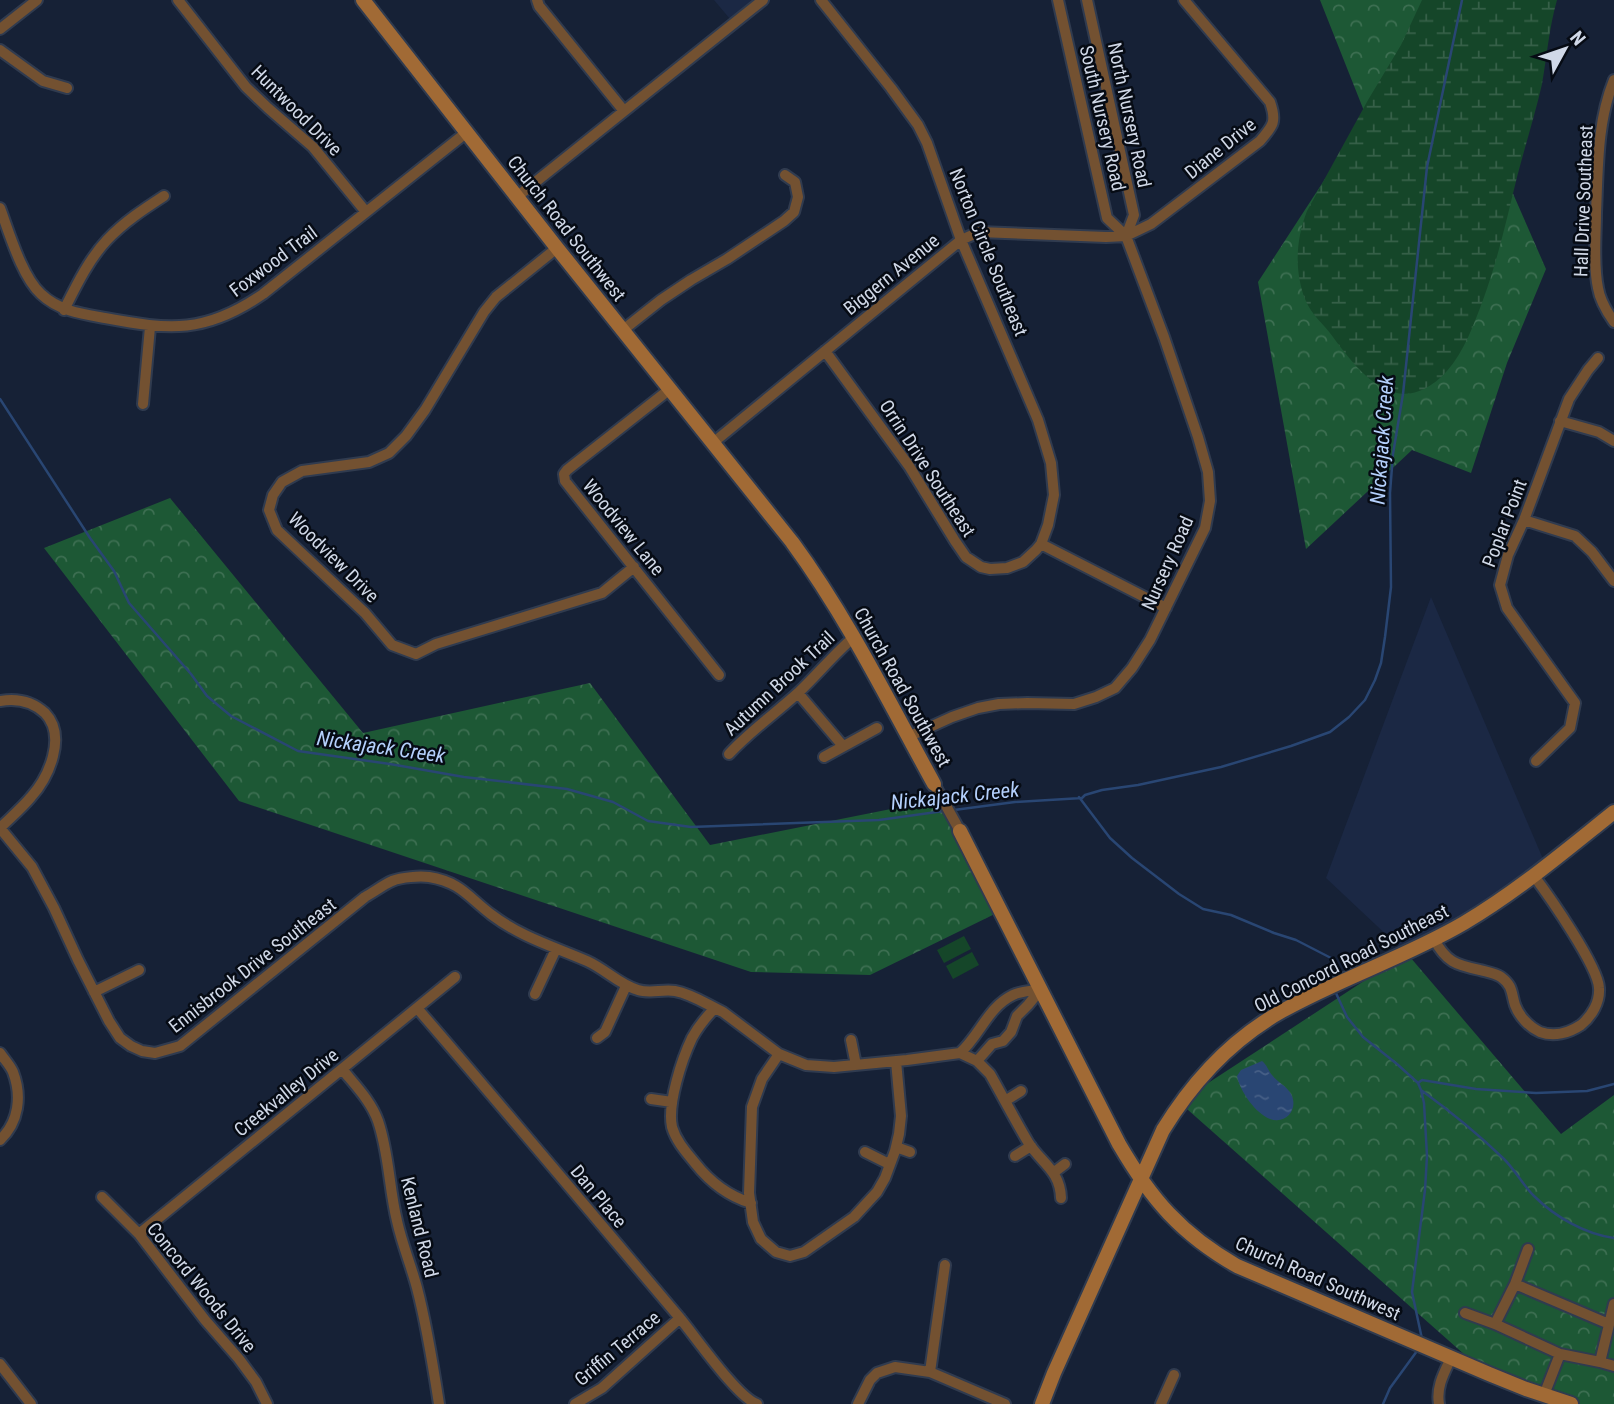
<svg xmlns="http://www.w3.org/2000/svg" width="1614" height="1404" font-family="'Roboto Condensed',sans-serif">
	<defs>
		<pattern id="forest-crowns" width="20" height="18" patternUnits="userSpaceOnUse" patternTransform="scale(1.75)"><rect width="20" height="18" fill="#1d5835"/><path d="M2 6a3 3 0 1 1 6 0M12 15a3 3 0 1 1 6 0" fill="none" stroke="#3d6f52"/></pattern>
		<pattern id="wetland-marsh" width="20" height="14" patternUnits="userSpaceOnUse" patternTransform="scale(1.75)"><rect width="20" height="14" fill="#154629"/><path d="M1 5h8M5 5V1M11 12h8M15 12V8" fill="none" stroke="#366048"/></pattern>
		<pattern id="water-ripples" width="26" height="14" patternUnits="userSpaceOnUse" patternTransform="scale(1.75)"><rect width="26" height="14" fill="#294673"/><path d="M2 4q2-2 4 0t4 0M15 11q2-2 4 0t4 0" fill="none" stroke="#476087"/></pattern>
	</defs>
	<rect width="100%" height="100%" fill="#162136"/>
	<path fill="#1b2844" d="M714,0h38l-22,19z
		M1431,597l115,269 -136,91 -84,-79z"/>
	<path fill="#154629" d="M964,936l7,13 -27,14 -7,-13z
		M972,952l7,13 -26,14 -7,-13z"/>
	<path fill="url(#forest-crowns)" d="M1320,0h235l-55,164 46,105 -39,94 -36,110 -59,-23 -106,99 -48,-267 108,-166z
		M170,498l193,235 227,-50 120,162 231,-46 64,110 -135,66 -119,-3 -512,-171 -195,-253z
		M1410,957l151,177 53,-39v309h-41l-99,-41 -295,-261 217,-142z"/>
	<path fill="url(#wetland-marsh)" d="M1422,0h135c-8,28 -10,56 -15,84 -7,31 -17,62 -25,93 -10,41 -19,82 -34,123 -9,24 -19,52 -36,71 -47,51 -85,6 -114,-34 -10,-14 -21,-21 -28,-38 -11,-29 -9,-60 2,-88l61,-111 33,-55z"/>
	<path fill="url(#water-ripples)" d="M1262,1061c5,4 6,9 10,14 5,7 15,11 19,19 8,15 -5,31 -21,25 -15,-6 -30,-28 -33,-43l4,-6z"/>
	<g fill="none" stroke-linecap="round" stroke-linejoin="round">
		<path stroke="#294673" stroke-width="2.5" d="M0,399l90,139 24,33 15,32 62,71 16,22 24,20 67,35 92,13 74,13 103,12 46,13 35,19 43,6 188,-7 65,-9
			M1079,797l31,41 22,20 47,36 24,15 28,6 43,18 22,7 35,18 1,23
			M954,810l61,-8 67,-4 3,-3 17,-5 36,-5 83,-18 70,-21 39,-14 19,-15 16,-17 10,-20 6,-17 4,-26 6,-50 -1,-94 3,-39 10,-60 24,-227 35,-167
			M1335,991l12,26 16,20 34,27 21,19 3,7 3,13 3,53 -2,34 -13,102 10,47
			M1418,1083l4,-3 54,9 60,4 51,-2 27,-7
			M1421,1090c29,21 57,44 83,69 11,11 19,26 30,37 21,21 51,38 80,42
			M1383,1404l7,-16 27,-37"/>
		<defs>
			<path id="street" d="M178,0l68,87 22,21 45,39 53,65
				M537,0l2,6 85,105
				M821,0l70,88 27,37 9,18 34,97 77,180 13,43 3,32 -6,30 -7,19 -5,6 -13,12 -16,6 -17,1 -9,-2 -15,-10 -11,-16 -46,-75 -84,-115
				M1087,0l47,215 -8,21
				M0,29l37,-29
				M0,50l43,31 24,7
				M1614,80c-17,42 -16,87 -18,133 0,24 -3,51 2,75 2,13 9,24 16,34
				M518,196l245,-196
				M0,208c9,24 22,69 41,86 18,17 41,20 64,24 65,12 100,16 158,-24l204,-162
				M557,248l-61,49 -12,15 -59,98 -19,26 -17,17 -20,9 -67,9 -20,11 -9,13 -4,15 8,20 88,83 27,32 24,9 20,-10 166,-51 32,-26
				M64,310c12,-24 25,-51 43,-70 17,-18 37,-31 57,-44
				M623,330l38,-30 30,-20 36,-21 57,-38 10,-9 4,-15 -3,-15 -10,-7
				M670,389l-103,81 -3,4 1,7 154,194
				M143,404l7,-77
				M1560,421l39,11 15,9
				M714,442l247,-202 18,-8 127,5 20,-1 25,-12 109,-83c13,-15 17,-19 10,-39l-86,-102
				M1524,520l51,16 17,16 22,29
				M1041,544l125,64
				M798,693l45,53
				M0,701c17,-3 32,0 45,12 22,23 4,64 -14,84 -9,11 -21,21 -31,31
				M908,737l44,-20 26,-9 21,-4 28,-1 47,1 22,-7 19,-9 17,-20 18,-28 55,-112 5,-27 -2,-29 -10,-35 -34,-100 -38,-101 -19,-18 -49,-218
				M729,754c21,-23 47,-41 70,-62 19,-18 35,-38 55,-55
				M824,757l53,-29
				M1536,761l34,-33 5,-25 -68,-95 -7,-23 8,-30 16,-35 45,-121 19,-29 10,-12
				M934,784l26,47
				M0,828l32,39 22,41 24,52 31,61 11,17 11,8 11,5 13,2 25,-7 185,-149c9,-5 18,-12 27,-16 10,-4 27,-5 37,-4 32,5 40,21 63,38 29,22 63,32 95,46 18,8 33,24 51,29 12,4 24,-1 37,1 17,3 33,14 48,21l56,42 27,11 28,2 73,-7 53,-7 17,8 13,13c13,23 25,46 38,68 13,21 32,28 33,56
				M1434,939c12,23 22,26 46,31 7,2 15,3 21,7 12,9 10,15 14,28 4,11 14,22 25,27 14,5 29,1 41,-7 11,-9 19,-23 18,-37 -1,-22 -50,-92 -65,-112
				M94,992l45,-22
				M535,994l21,-45
				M417,1008c88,102 175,206 262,309 16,19 58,80 78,87
				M715,1008c-9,9 -17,19 -23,30 -10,21 -25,66 -20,89 4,14 14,25 23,36 15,19 33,33 56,40
				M597,1038l8,-6 21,-46
				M851,1040l5,25
				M0,1053c4,6 10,12 13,19 9,24 6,50 -13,68
				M960,1053c20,-18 28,-46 53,-58 8,-4 19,-4 28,-6
				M779,1054l-17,25 -10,28 -3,86 4,29 8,17 15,13 14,4 14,-4 50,-35 23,-25 8,-14 10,-27 4,-17 2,-18 -5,-55
				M977,1061l15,-17 11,-3 8,-9 6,-16 11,-11 13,-16
				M342,1069c13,16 29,32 36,52 11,32 11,67 19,100 5,23 14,44 20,67 10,38 16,77 22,116
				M651,1099l21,3
				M1005,1101l16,-10
				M896,1147l14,5
				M865,1152l24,12
				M1015,1156l16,-10
				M1053,1173l12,-9
				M102,1197l37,37 66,86 34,39 17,23 11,22
				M139,1234l316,-257
				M1515,1284l94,40
				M1465,1313l30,11 65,30 40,8 14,4
				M1495,1324l20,-40 13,-35
				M1600,1362l14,-58
				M0,1364l31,40
				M930,1372l15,-107
				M1544,1395l16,-41
				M575,1404l27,-16 78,-70
				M858,1404l12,-24 7,-7 18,-6 35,5 75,32
				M1161,1404l13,-29
				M1439,1404c-3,-17 5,-31 12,-46"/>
			<path id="secondary" d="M363,0l194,248 235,294c55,75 97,160 142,242
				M960,831l159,313c32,55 62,90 118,122l252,108 37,15 45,15
				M1042,1404l12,-31 109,-243c30,-49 69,-91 119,-119 59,-33 124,-54 182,-88 54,-32 101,-72 150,-111"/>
		</defs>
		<use href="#street" stroke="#303b4f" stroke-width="14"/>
		<use href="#secondary" stroke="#303b4f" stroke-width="18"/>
		<use href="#street" stroke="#735131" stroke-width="10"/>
		<use href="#secondary" stroke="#a16a35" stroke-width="14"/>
	</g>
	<g text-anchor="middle" stroke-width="5" stroke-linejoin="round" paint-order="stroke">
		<g font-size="19" fill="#d0d8e7" stroke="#060b14">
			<text transform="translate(297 110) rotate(45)" y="7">Huntwood Drive</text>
			<text transform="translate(1130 115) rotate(78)" y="7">North Nursery Road</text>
			<text transform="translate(1103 118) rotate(77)" y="7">South Nursery Road</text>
			<text transform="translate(1220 148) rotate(-39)" y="7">Diane Drive</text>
			<text transform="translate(1583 201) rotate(-88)" y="7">Hall Drive Southeast</text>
			<text transform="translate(567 228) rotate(52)" y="7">Church Road Southwest</text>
			<text transform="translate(989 252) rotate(68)" y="7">Norton Circle Southeast</text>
			<text transform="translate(273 261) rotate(-37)" y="7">Foxwood Trail</text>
			<text transform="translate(891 274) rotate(-39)" y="7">Biggern Avenue</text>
			<text transform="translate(928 468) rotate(57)" y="7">Orrin Drive Southeast</text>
			<text transform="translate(1504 523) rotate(-69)" y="7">Poplar Point</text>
			<text transform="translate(624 527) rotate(51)" y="7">Woodview Lane</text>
			<text transform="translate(334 557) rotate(45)" y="7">Woodview Drive</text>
			<text transform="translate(1167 563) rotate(-66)" y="7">Nursery Road</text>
			<text transform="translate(779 683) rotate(-43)" y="7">Autumn Brook Trail</text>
			<text transform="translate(903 687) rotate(61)" y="7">Church Road Southwest</text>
			<text transform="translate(1351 958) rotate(-27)" y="7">Old Concord Road Southeast</text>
			<text transform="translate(252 965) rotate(-38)" y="7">Ennisbrook Drive Southeast</text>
			<text transform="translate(286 1092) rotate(-39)" y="7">Creekvalley Drive</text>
			<text transform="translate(599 1196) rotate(50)" y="7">Dan Place</text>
			<text transform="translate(420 1227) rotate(76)" y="7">Kenland Road</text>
			<text transform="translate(1318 1278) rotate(24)" y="7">Church Road Southwest</text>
			<text transform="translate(202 1287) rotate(51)" y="7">Concord Woods Drive</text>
			<text transform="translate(617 1348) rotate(-40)" y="7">Griffin Terrace</text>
		</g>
		<g font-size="21" font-style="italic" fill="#b4d0fc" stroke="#060b14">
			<text transform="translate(1382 440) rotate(-86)" y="7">Nickajack Creek</text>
			<text transform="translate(381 747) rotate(8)" y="7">Nickajack Creek</text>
			<text transform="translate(955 796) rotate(-6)" y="7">Nickajack Creek</text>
		</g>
	</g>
	<g transform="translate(1565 49) rotate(50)" stroke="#060b14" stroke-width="5" paint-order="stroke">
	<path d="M0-5L12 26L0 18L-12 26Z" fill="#d0d8e7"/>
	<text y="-10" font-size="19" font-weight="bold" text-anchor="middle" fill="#d0d8e7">N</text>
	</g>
</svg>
